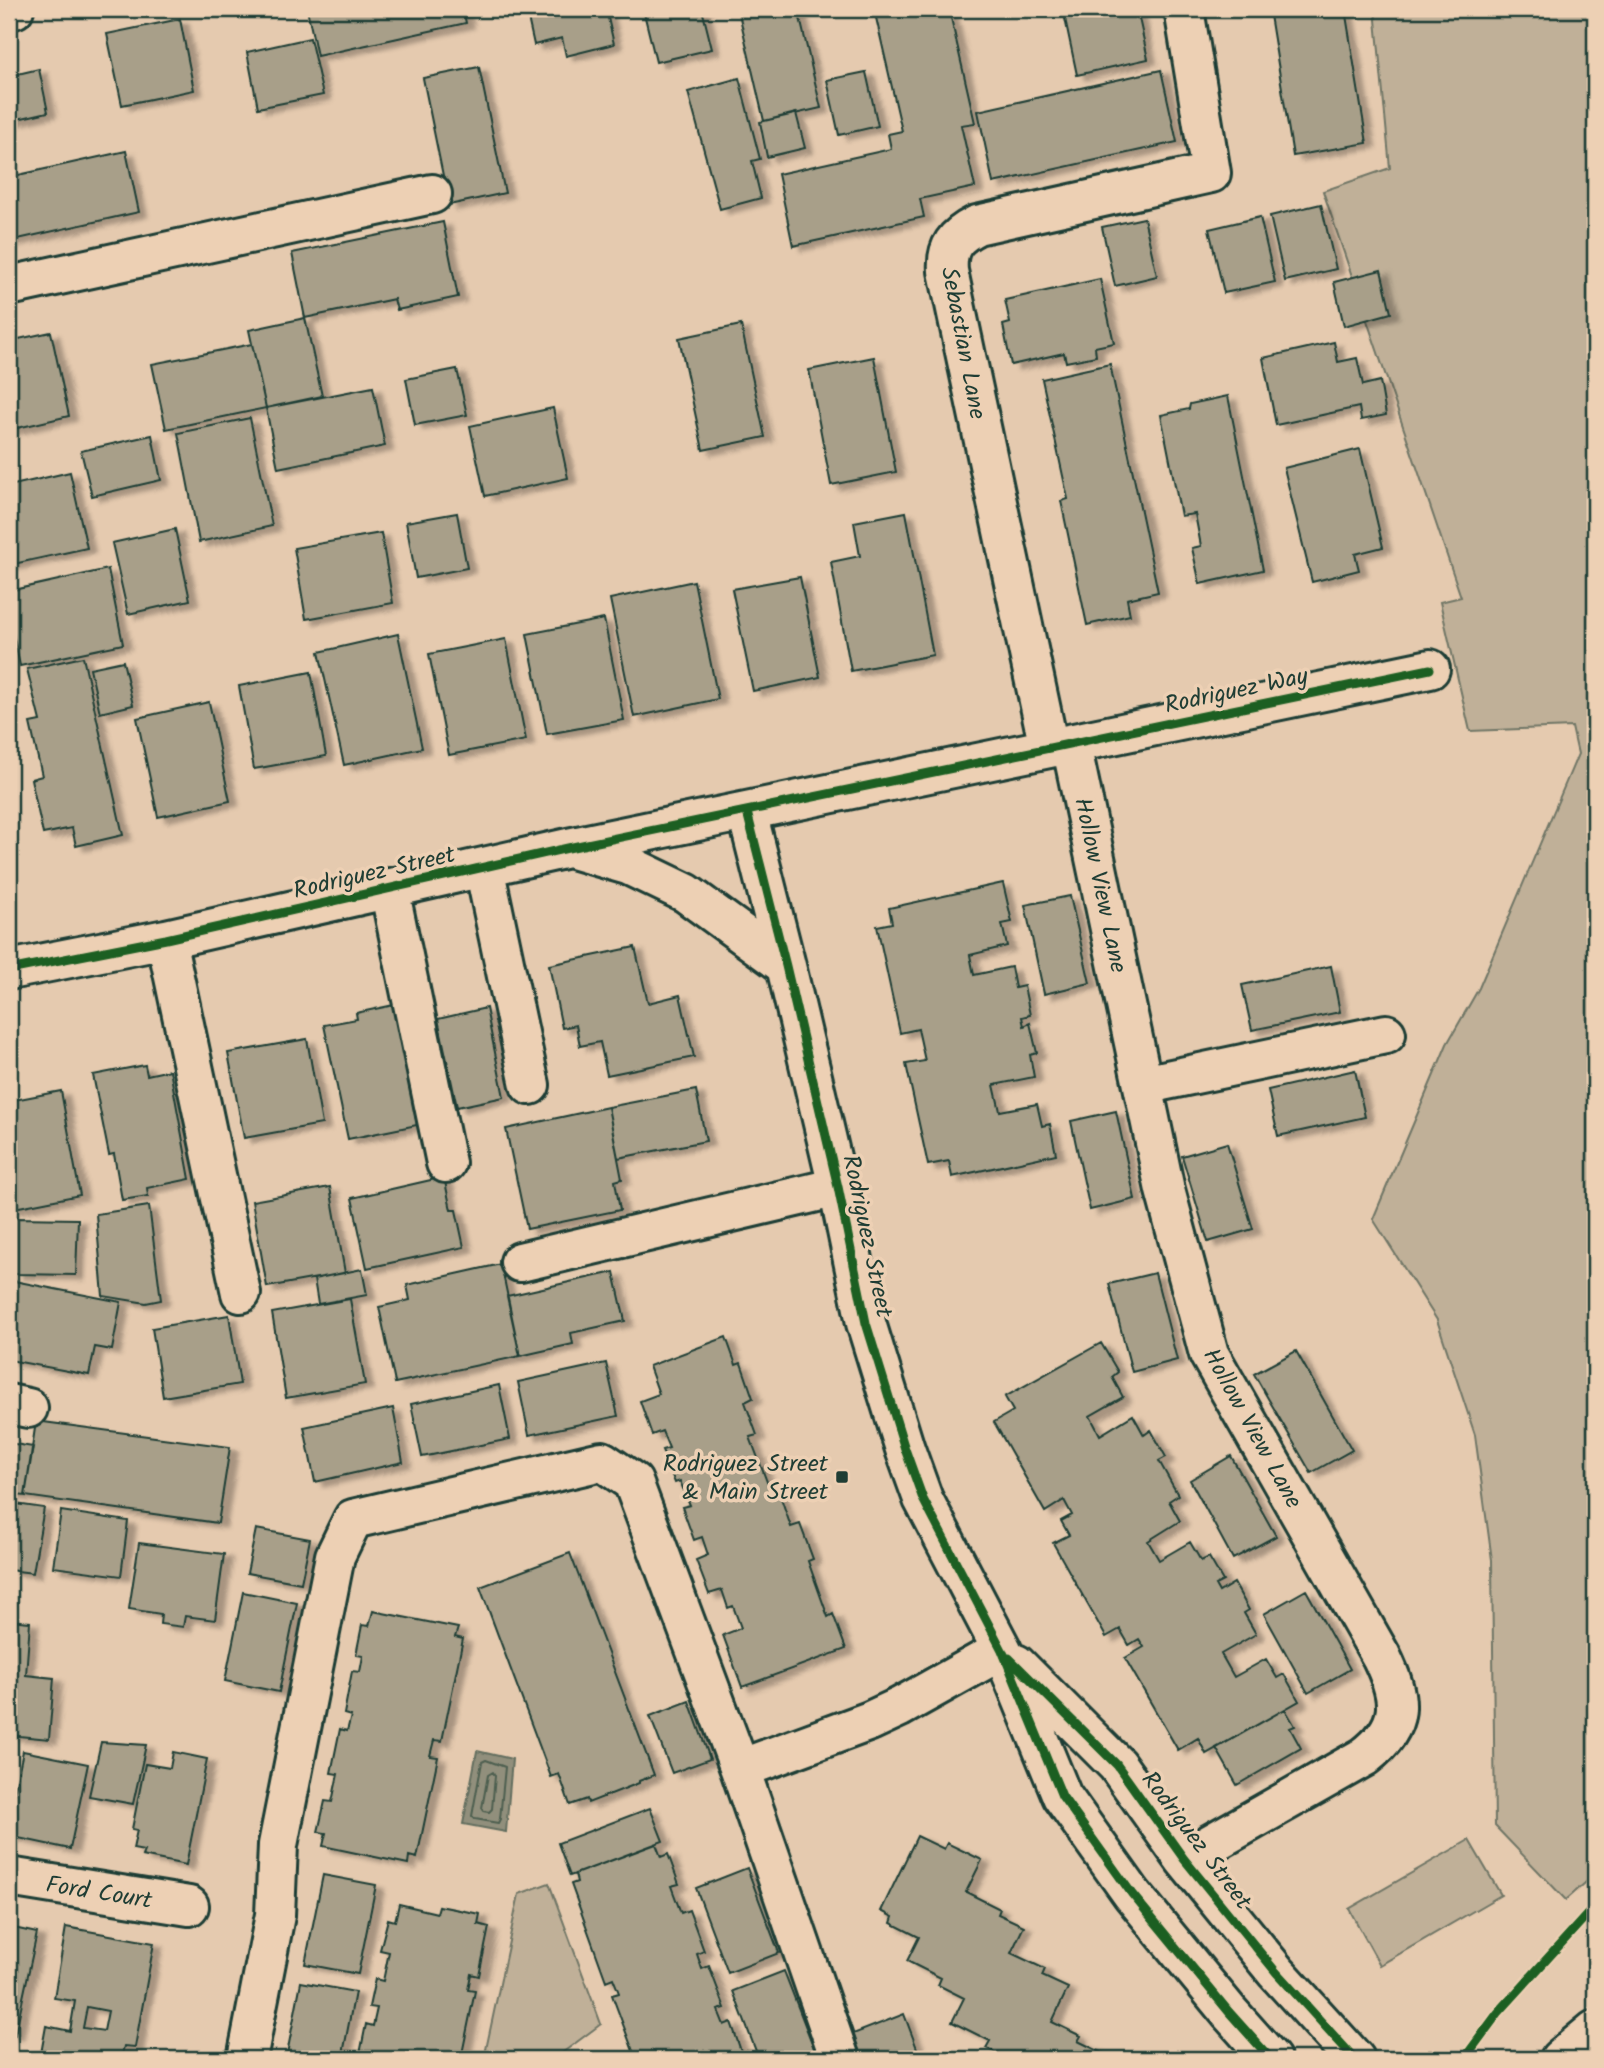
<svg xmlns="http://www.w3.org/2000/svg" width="1604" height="2068" font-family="Kalam,sans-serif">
	<defs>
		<filter id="shadow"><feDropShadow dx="8" dy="4.5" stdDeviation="2" flood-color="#0004"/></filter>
	</defs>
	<rect width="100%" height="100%" fill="#e5caaf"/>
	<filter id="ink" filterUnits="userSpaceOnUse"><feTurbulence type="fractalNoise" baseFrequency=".0143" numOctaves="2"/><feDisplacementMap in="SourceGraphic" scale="14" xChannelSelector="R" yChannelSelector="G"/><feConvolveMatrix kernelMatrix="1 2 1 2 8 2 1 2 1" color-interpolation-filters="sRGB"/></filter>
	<g filter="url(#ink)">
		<path fill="#c0b098" stroke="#707666" stroke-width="2" d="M1375,9h220v1865l-29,26 -71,-74 -3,-266 -17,-125 -38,-115 -64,-101 74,-175 32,-56 99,-234 -6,-27 -102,4 -30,-129 21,-5 -138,-406 67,-23z
			M1469,1840l32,55 -121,70 -31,-56z
			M549,1883l52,141 -47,35h-70l35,-165z"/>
		<path fill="#918f7b" stroke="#636e5f" stroke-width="2" d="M477,1751l35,8 -6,73 -43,-8z"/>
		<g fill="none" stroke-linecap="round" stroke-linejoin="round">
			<path stroke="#4d5e50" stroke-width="2" d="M486,1760l19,7 -5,52 -2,4 -23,-4 -3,-3 10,-54z
				M493,1772l2,4 -3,33 -3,3 -5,-1 -2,-3 6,-33z"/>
		</g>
		<path fill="#a89f89" stroke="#1f3d34" stroke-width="2" fill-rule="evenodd" filter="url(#shadow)" d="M307,9h156l3,14 -149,33z
			M526,9h80l8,35 -48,12 -4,-18 -28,7z
			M643,9h59l10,40 -56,13z
			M738,9h60l23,99 -57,13z
			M874,9h75l26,114 -14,2 14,62 -55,12 4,18 -131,29 -15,-72 113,-25 -3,-15 14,-3z
			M1063,9h74l11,50 -71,16z
			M1269,9h76l22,134 -74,13z
			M180,19l14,71 -72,15 -15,-71z
			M310,38l13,57 -65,13 -11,-56z
			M479,67l26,126 -56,12 -26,-127z
			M39,69l9,43 -39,9v-45z
			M1161,70l16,72 -184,41 -15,-72z
			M866,72l12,54 -39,9 -12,-55z
			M739,78l21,81 -8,2 9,37 -41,11 -32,-117z
			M796,113l9,35 -38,9 -7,-35z
			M126,151l13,61 -130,29v-64z
			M1321,204l15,65 -51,12 -15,-65z
			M1260,217l15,65 -51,11 -15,-64z
			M1144,218l13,58 -42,10 -13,-59z
			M443,222l15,75 -61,13 -3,-11 -89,19 -13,-65z
			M1381,270l10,43 -47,13 -10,-44z
			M1100,279l14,64 -19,4 1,9 -30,6 -2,-9 -53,12 -8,-40 7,-2 -5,-23z
			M305,318l17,78 -56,12 -17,-78z
			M741,325l24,112 -62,13 -24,-112z
			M51,332l18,84 -60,14v-89z
			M1334,342l4,20 19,-4 6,27 17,-4 6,34 -25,5 -2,-13 -83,18 -13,-67z
			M252,344l14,64 -100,21 -14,-65z
			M874,357l22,115 -65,13 -22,-115z
			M1110,364l48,228 -31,7 3,16 -43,10 -26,-124 7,-2 -26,-120z
			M457,369l10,46 -52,10 -9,-46z
			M373,387l12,59 -107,22 -12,-60z
			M1228,396l35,174 -63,14 -8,-36 9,-2 -6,-32 -14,2 -20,-101 28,-6 1,-5z
			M553,408l15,70 -83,18 -15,-70z
			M250,418l22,108 -73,16 -21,-109z
			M152,435l9,45 -69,16 -11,-45z
			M1360,449l23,98 -28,7 4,16 -47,12 -28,-114z
			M70,472l17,76 -78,17v-79z
			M906,512l27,143 -82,16 -20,-109 29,-6 -6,-34z
			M457,513l10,55 -51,10 -10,-56z
			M175,529l15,71 -62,14 -16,-71z
			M381,533l12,70 -87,16 -12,-71z
			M108,569l15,75 -103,22 -11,-52v-23z
			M800,577l20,100 -67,14 -21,-102z
			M694,581l24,118 -84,18 -24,-118z
			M604,619l20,101 -77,14 -20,-100z
			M398,634l24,114 -78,17 -25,-113z
			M506,639l20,101 -77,15 -20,-101z
			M83,657l40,178 -47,11 -4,-18 -29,6 -12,-55 11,-3 -12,-53 10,-2 -13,-52z
			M123,661l10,44 -33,8 -10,-45z
			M311,672l15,84 -72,13 -15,-83z
			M209,702l21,99 -72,16 -21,-99z
			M1003,883l9,39 -10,2 5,22 -37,9 4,20 37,-8 4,21 9,-2 6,29 -8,2 2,9 6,-3 7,30 -7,2 4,22 -40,8 6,26 37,-7 5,22 8,-2 6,30 -104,23 -3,-16 -21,4 -22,-101 19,-3 -7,-32 -18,4 -23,-107 15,-3 -3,-15z
			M1070,896l20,87 -46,11 -19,-89z
			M635,947l13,56 32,-8 14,62 -87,18 -7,-33 -20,4 -4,-21 -14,3 -13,-63z
			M1331,966l9,46 -88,18 -10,-45z
			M394,1005l23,120 -69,14 -24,-114 33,-6 -1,-6z
			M486,1008l18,89 -47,10 -19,-88z
			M307,1039l15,85 -78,14 -16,-85z
			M145,1065l2,10 23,-5 20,109 -43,9 1,8 -26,4 -8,-46 -5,1 -16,-80z
			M1355,1070l10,47 -87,19 -10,-46z
			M696,1090l10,51 -88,17 -10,-51z
			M61,1091l19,104 -71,14v-108z
			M608,1107l14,72 -7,2 5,29 -93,19 -21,-100z
			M1116,1111l19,88 -45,11 -19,-89z
			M1227,1143l26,86 -45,13 -26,-86z
			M444,1177l7,33h5l8,37 -97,21 -15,-70z
			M330,1187l15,86 -78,14 -15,-86z
			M149,1206l12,94 -15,3 -43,-7 -7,-82z
			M15,1218l63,1 -2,56 -61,-1z
			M501,1264l19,92 -125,27 -16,-76 31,-7 -3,-15z
			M362,1269l5,26 -49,9 -4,-25z
			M614,1272l11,49 -54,12 2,11 -53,12 -13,-60z
			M1155,1273l22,87 -45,12 -23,-88z
			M9,1280l112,22 -9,48 -17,-3 -6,28 -80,-15z
			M350,1299l15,85 -79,14 -14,-85z
			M229,1315l11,69 -77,13 -11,-69z
			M726,1337l10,28 5,-2 12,35 -8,4 12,33 -7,2 22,58 7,-3 12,35 9,-3 13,35 -5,2 20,56 5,-3 13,35 -104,38 -19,-52 18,-7 -8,-22 -5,2 -6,-18 -13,4 -13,-34 12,-5 -6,-18 -8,3 -12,-33 8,-2 -10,-24 -5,2 -13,-33 7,-2 -7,-17 -10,4 -12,-34 19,-7 -10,-28z
			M1101,1343l17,29 -6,5 11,20 -33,19 10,19 33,-20 11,20 7,-5 15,27 -7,4 19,34 -9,6 11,20 -32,20 11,19 31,-18 11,19 8,-4 14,24 -8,4 4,7 15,-9 15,27 -5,3 12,21 -35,20 13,23 32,-18 11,19 7,-4 15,27 -93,53 -8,-16 -20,12 -53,-92 19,-11 -5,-8 -10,6 -9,-16 -14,8 -53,-94 16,-8 -8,-14 11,-6 -8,-15 -19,12 -51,-90 19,-11 -8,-14z
			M1296,1351l56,99 -41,23 -57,-99z
			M606,1363l12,53 -89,19 -11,-53z
			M499,1385l11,54 -88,18 -11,-53z
			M393,1408l10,54 -88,20 -11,-55z
			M36,1421l194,26 -12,76 -193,-27z
			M9,1443l24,4 -8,49 -16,-2z
			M1231,1456l45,80 -43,23 -43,-79z
			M9,1503l35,5 -11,65 -24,-3z
			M61,1511l67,10 -7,55 -68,-9z
			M256,1529l54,10 -9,44 -54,-10z
			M139,1543l85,11 -9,66 -30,-4 -2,11 -23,-3 1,-10 -32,-5z
			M570,1553l84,222 -15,6v2l-51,20 -1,-4 -17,6 -11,-31 -8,3 -71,-190z
			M1306,1590l44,79 -42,24 -44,-79z
			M243,1592l54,11 -18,89 -54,-11z
			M373,1611l85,17 -3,9 8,2 -21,102 -8,-1 -4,16 8,1 -21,101 -8,-2 -1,8 -85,-18 3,-13 -8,-1 7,-31 7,1 6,-28 -7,-1 9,-44 7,2 4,-15 -7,-2 8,-43 8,1 3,-16 -7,-1 6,-30 7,1z
			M9,1620l21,2 -4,53 28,3 -5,61 -40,-4z
			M689,1701l21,58 -38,14 -22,-57z
			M1285,1709l10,17 -5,2 11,20 -64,37 -21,-37z
			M101,1742l45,3 -13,59 -44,-8z
			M23,1751l65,13 -18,85 -61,-13v-18z
			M173,1752l34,7 -21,106 -44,-9 2,-5 -11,-2 4,-19 -5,-1 13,-65 25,4z
			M650,1808l13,33 -93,35 -12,-33z
			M917,1836l27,13 3,-6 35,17 -16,32 34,17 -2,5 26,12 -13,27 34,16 -3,7 26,12 -16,34 29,14 -3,5 29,14 -2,4h-82l1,-1 -6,-3 -2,4h-6l-24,-11 4,-7 -38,-19 12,-24 -26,-13 3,-7 -34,-17 12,-24 -28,-14 2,-6 -12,-6z
			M656,1844l5,13 7,-3 11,30 -8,2 10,27 8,-3 15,41 -7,3 5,15 7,-3 16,42 -7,2 6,15 7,-3 10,29 -6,3 1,5h-100l-24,-64 7,-2 -6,-15 -7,3 -35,-97 6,-2 -2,-8z
			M747,1868l32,85 -51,20 -32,-85z
			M323,1875l53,10 -18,89 -53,-10z
			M399,1904l38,9 2,-7 41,8 -2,10 11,3 -10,49 -8,-2 -3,16 7,1 -14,68h-102l7,-35 7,2 4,-18 -8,-1 6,-28 8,2 6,-29 -9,-2 8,-31 7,2z
			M9,1927l28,6 -22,102 -6,-1z
			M66,1927l88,16 -19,104 -11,-1 -3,13h-81l6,-33 24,5 5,-30 -21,-3zM87,2007l21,4 -4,20 -21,-3z
			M784,1971l33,85 -9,3h-49l-26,-68z
			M301,1982l54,10 -13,67h-56z
			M904,2014l17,45h-59l-9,-25z"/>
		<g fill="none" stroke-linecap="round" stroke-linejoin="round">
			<defs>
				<path id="minor" d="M9,10l5,-1
					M9,286l423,-92
					M1071,744l94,446 44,164 172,302c21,43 24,70 -17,101l-180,102
					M1049,748l-101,-477c-2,-24 7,-35 29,-46l234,-52 -27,-164
					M747,812l39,154 52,221 28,136 39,126 18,50 79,151 60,146 70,98 97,118 42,47
					M576,850l52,15 58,28 100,73
					M484,867l46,218
					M389,888l57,275
					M166,939l75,354
					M9,970l157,-31 402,-91 862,-179
					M1143,1085l243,-51
					M520,1262l318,-75
					M9,1404l19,4
					M1016,1664l101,101 67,94 92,113 79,87
					M740,1769l130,-48 30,-14 102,-57
					M9,1877l180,29
					M247,2059l28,-144 3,-70 57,-289 18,-37 249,-58 31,21 107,287 100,290"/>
				<path id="major" d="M1560,2059l35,-29"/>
			</defs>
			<use href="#minor" stroke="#1f3d34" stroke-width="44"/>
			<use href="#major" stroke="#1f3d34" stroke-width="44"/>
			<use href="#minor" stroke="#edd0b4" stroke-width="38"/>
			<use href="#major" stroke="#edd0b4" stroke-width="38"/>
			<defs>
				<path id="cycleway" d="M747,812l39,154 52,221 28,136 39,126 18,50 79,151 60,146 70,98 97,118 42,47
					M9,970l157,-31 402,-91 862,-179
					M1009,1658l108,107 67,94 92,113 79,87
					M1464,2059l34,-46 97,-107"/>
			</defs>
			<use href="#cycleway" stroke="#edd0b4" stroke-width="13"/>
			<use href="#cycleway" stroke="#1b5e20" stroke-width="9"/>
		</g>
	</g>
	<rect fill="#1f3d34" stroke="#edd0b4" stroke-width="2.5" x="835" y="1470" width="14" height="14" rx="3.5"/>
	<g text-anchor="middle" stroke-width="7" stroke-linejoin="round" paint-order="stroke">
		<g font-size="24" fill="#1f3d34" stroke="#edd0b4">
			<text transform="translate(964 343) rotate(79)" y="8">Sebastian Lane</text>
			<text transform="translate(1236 690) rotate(-12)" y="8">Rodriguez Way</text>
			<text transform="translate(374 872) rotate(-13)" y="8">Rodriguez Street</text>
			<text transform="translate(1101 885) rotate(78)" y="8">Hollow View Lane</text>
			<text transform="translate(868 1236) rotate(78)" y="8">Rodriguez Street</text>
			<text transform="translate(1253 1428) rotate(61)" y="8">Hollow View Lane</text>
			<text transform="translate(1197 1840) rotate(53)" y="8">Rodriguez Street</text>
			<text transform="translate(99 1892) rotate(9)" y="8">Ford Court</text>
		</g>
		<g font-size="24" fill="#1f3d34" stroke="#edd0b4" text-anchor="end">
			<text x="828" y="1471">Rodriguez Street<tspan x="828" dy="28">&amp; Main Street</tspan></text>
		</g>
	</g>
	<rect width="1604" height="2068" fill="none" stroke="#edd0b4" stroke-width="35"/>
	<rect x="18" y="18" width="1569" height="2033" fill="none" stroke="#1f3d34" stroke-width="2.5" filter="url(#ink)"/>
</svg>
